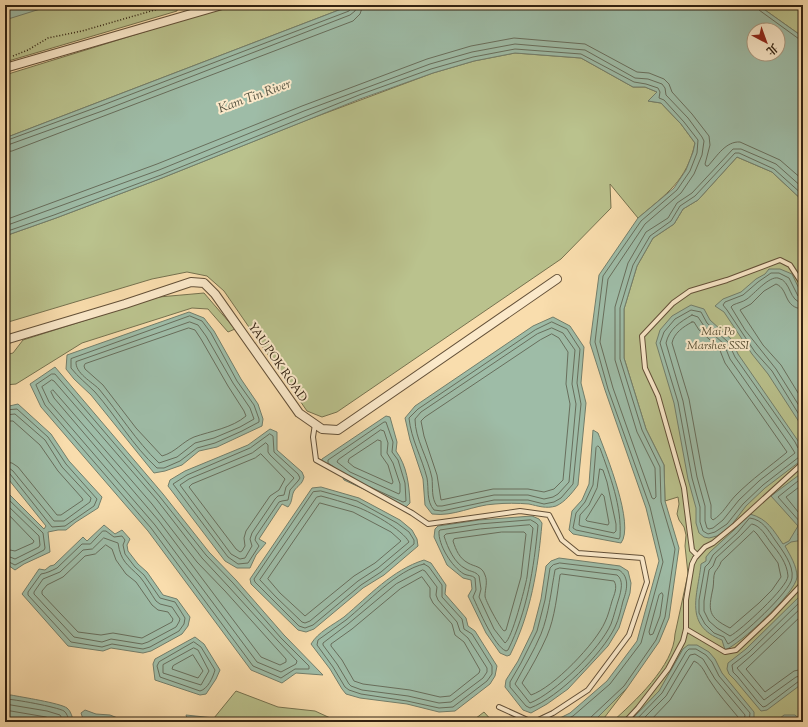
<svg xmlns="http://www.w3.org/2000/svg" width="808" height="727" font-family="'Sorts Mill Goudy','Noto Serif TC',serif">
	<rect width="100%" height="100%" fill="#f9ddad"/>
	<filter id="stains"><feTurbulence type="fractalNoise" baseFrequency=".005" numOctaves="4"/><feColorMatrix values="0 0 0 0 .2 0 0 0 0 .09 0 0 0 0 .02 0 0 0 .5 -.17"/></filter>
	<radialGradient id="worn" r=".72"><stop offset=".6" stop-color="#630" stop-opacity="0"/><stop offset="1" stop-color="#630" stop-opacity=".3"/></radialGradient>
	<path fill="#bac28d" stroke="#76724f" d="M5,5h173l-1,6 -172,51z
		M231,5h121l-347,133v-63z
		M758,5h36l9,7v25z
		M515,53l66,5 52,29h12l12,5 -9,9 13,2 20,21 14,19c-8,38 -29,51 -57,75l-28,-34 1,24 -50,51 -224,153 -15,5 -15,-6 -83,-120 -17,-15 -20,-4 -35,7 -147,44v-87l51,-18 106,-40 145,-58 126,-47 41,-12z
		M737,157l35,15 31,29v521h-191c22,-20 62,-56 63,-88l13,-60 -3,-28 1,-11 -2,-8 -5,-7 -2,-6 2,-10 -1,-7 -13,4 -1,-36 -18,-36 -22,-71v-49l13,-43 16,-28 21,-14 9,-15 15,-9z
		M204,293l31,36 -7,3 -20,-23 -16,-1 -110,35 -66,41 -11,1v-30l8,-2 10,-13 136,-43z
		M627,688l-26,34h-11l7,-4z
		M236,691l42,16 37,4 24,11h-108l-17,-4z
		M484,712l9,10h-22z"/>
	<path fill="#9ebca7" stroke="#727e6b" fill-rule="evenodd" d="M5,5h48l-48,15z
		M352,5h406l45,32v164l-31,-29 -35,-15 -39,43 -15,9 -9,15 -21,14 -16,28 -13,43v49l22,71 18,36 1,36 14,47 -10,70 -10,24 -32,46 -30,30 -7,4h-38l18,-9 37,-32 30,-40 22,-80 -13,-53 -41,-118 -15,-47 9,-68 39,-57 36,-30 12,-18 7,-18 2,-9 -14,-19 -20,-21 -13,-2 9,-9 -12,-5h-12l-52,-29 -66,-5 -41,8 -41,12 -73,26 -198,79 -106,40 -51,18v-98zM754,30h24v24h-24z
		M769,269h11l12,5 11,23v131l-35,-54 -16,-20 -28,-42 -9,-6 8,-7 18,-7 15,-13 9,-5z
		M691,305l13,4 6,11 21,19 7,15 65,94v11l-38,29 -19,18 -16,21 -13,9 -8,2 -5,-1 -5,-4 -3,-10v-15l-8,-29 -14,-76 -18,-60 4,-13 12,-14z
		M189,312l15,6 10,13 27,48 17,25 5,15 -1,7 -45,21 -18,4 -17,14 -17,6 -11,2 -63,-78 -17,-16 -8,-10 1,-14z
		M553,317l17,9 14,21 -3,36 5,20 -8,82c-6,8 -13,17 -22,21 -10,3 -18,0 -27,-2 -11,-1 -24,-1 -34,0 -22,1 -41,13 -63,10l-7,-9 -2,-26 -13,-39 -5,-22 10,-12 118,-80z
		M55,367l108,127 46,58 27,28 48,55 39,40 -27,-2 -14,10 -31,-13 -103,-139 -107,-124 -11,-23z
		M18,404l33,30 18,27 33,36 -4,11 -22,14 -10,8h-8l-10,2 2,20 -26,12 -9,6 -10,-7v-73l39,39 2,-3 -41,-51v-68z
		M386,416l4,1 7,25 -1,9c11,15 13,33 14,52l-5,5 -61,-28 -2,-4 -21,-14 1,-3z
		M270,429l7,3v18l25,22 2,5c-2,8 -6,8 -10,14 -3,6 -1,10 -6,16l-6,-3 -23,35 7,4 -10,12 -6,13h-13l-12,-7 -57,-75 2,-6 15,-9 63,-26z
		M593,430l5,3c8,21 37,92 23,110l-48,-9 -4,-4 3,-19 10,-11 7,-16z
		M803,472v68l-12,2 -6,4c5,9 12,20 12,31 -1,16 -58,68 -72,73l-3,-10c-39,-15 -24,-45 -21,-76l5,-3v-4l4,-5 24,-22 13,-14 3,-2c18,5 23,16 33,30l6,-3 9,-15 -27,-30z
		M321,487l38,11 41,22 12,10 5,9 1,7 -34,29 -21,13 -49,41 -8,3 -8,-2 -47,-46 -1,-5 62,-91z
		M532,516l7,3 3,4c-4,46 -11,90 -32,132l-3,1 -7,-3 -14,-20 -18,-37 4,-7 -1,-9 -8,-2 -16,-13 -13,-28 1,-8 3,-3 41,-6z
		M104,525l11,9 7,-4 8,9 -3,6 1,6 10,13 9,8 16,23 14,4 13,18 -2,9 -6,8 -31,17 -8,2 -32,-5 -8,3 -35,-5 -46,-52 17,-25 6,1 5,-4 4,-1 29,-28 4,4z
		M559,558l61,8 8,5 3,12 -1,10 -11,35 -11,18 -40,43 -21,15 -16,9 -8,-3 -18,-23 1,-7 12,-19 15,-31 8,-31 5,-33 5,-5z
		M424,560l7,3 15,22 -1,9 21,24 2,8 7,5 22,35 -2,10 -5,8 -35,27 -16,1 -32,-8 -47,-6 -14,-4 -4,-5 -12,-20 -19,-25c7,-12 22,-19 33,-27 25,-21 48,-47 80,-57z
		M803,593v90l-36,27 -6,1 -26,-31 -6,-6 -2,-5 1,-6 18,-14z
		M195,637l9,7 16,26 -4,9 -10,15 -6,1 -45,-15 -2,-16 2,-5z
		M688,645h9l12,7 6,7 7,14 32,39v6l-1,4h-124l30,-31 24,-42z
		M11,695c10,2 49,8 56,13 4,3 5,9 7,14h-69v-26z
		M85,710l11,4 14,1 18,7h-44l-3,-9z
		M186,715l28,3 13,4h-39z
		M784,715h11l8,7h-28z"/>
	<g fill="none" stroke-linecap="round" stroke-linejoin="round">
		<path stroke="#686e5c" stroke-width="1" d="M757,5l2,5 40,29 4,1
			M5,141l98,-36 246,-94 2,-3 1,-3
			M5,146l100,-36 245,-95 5,-4 2,-6
			M5,152l7,-1 341,-130 7,-7 3,-9
			M5,220l152,-56 145,-58 125,-47 44,-13 43,-8 71,6 52,28 12,1 15,6 5,5 3,8 20,22 17,22 1,9 -5,19 1,2h2c9,-10 18,-25 32,-24l40,18 23,20
			M5,226l154,-56 145,-59 126,-47 42,-12 43,-8 70,6 50,28 13,1 14,5 3,4 1,7 22,23 14,19 2,4 -2,14 -8,19 -13,19 -36,31 -37,55 -8,63 13,46 39,110 2,1 2,-2 -1,-29 -18,-36 -22,-72v-53l13,-44 18,-31 22,-14 9,-15 15,-10 41,-44h8l35,15 27,24
			M5,232l49,-17 107,-40 198,-80 72,-26 42,-12 42,-8 66,5 53,28 12,2 12,4 2,4 -1,6 5,2 20,22 14,18 -1,13 -7,18 -13,19 -36,31 -38,55 -8,66 13,47 42,118 13,55 -22,81 -31,41 -37,32 -12,6
			M803,298l-5,-2 -9,-18 -10,-5h-8l-13,9 -15,13 -18,7 -2,3 4,5 28,42 17,19 31,50
			M803,303c-15,-1 -11,-22 -25,-25 -9,-2 -24,16 -31,21 -4,3 -10,4 -14,6l-2,2 14,23 31,39 27,43
			M803,309c-20,-1 -14,-20 -27,-25l-12,7 -13,13 -11,6 23,35 18,20 22,36
			M692,315l6,2 6,9 20,18 6,15 60,86 5,8 -36,28 -20,19 -16,20 -10,8 -4,1 -2,-1 -2,-7v-15l-8,-29 -14,-76 -17,-58c3,-14 14,-21 26,-28z
			M190,316l12,5 9,12 26,48 17,24 5,14v3l-17,9 -27,12 -18,5 -17,13 -16,7h-7c-24,-22 -41,-52 -62,-76 -8,-8 -17,-15 -24,-24v-9z
			M190,322l8,3 8,11 27,47 17,25 4,11 -14,8 -26,11 -19,5 -18,14 -18,6c-23,-22 -40,-50 -60,-74 -7,-7 -24,-16 -23,-27z
			M552,322l15,7 13,20 -3,34 4,21 -8,80 -12,14 -7,4 -10,2 -16,-4h-34l-52,11 -8,-1c-8,-9 -5,-21 -7,-32 -5,-20 -16,-39 -18,-60l9,-9 117,-79z
			M692,322h2l5,8 20,18 6,15 62,89 -1,1c-17,14 -34,26 -50,42 -8,8 -13,19 -23,25l-2,-2v-13l-8,-29 -14,-77 -17,-56c2,-10 11,-16 20,-21z
			M189,328l6,2 6,9 27,47 16,25 2,5c-14,12 -35,15 -52,21 -12,5 -18,15 -32,19l-26,-28 -33,-43 -18,-16 -1,-3 1,-2z
			M552,328l11,5 12,17 -3,34 4,20 -7,78 -11,12 -5,3 -9,2 -16,-4h-34l-52,11h-5c-6,-8 -4,-19 -5,-28 -4,-20 -17,-39 -17,-59l6,-7 116,-78z
			M552,334l7,4 9,14 -2,32 4,20 -7,76 -9,9 -10,3 -16,-3h-35l-52,11 -4,-25 -13,-39 -3,-15 4,-4 115,-77z
			M52,374h3l105,123 46,58 27,28 48,55 28,28v3h-14l-14,9 -28,-12 -102,-138 -106,-123 -9,-20z
			M52,380l2,1 103,119 45,58 27,29 49,54 19,20 -1,3 -15,8 -24,-10 -102,-137 -106,-123 -7,-15z
			M53,390l99,114 45,58 28,29 61,68v3l-6,3 -19,-8 -102,-136 -105,-123 -3,-6z
			M5,410l12,-1 31,28 18,27 31,35 -3,7 -29,20 -13,1 -42,-53 -5,-1
			M5,415l10,-1 30,26 17,27 29,31 -1,4 -26,19h-10l-41,-50 -4,-3h-4
			M5,421h8l27,24 18,26 24,27 1,2 -22,15h-4l-39,-48 -6,-4 -7,-1
			M381,430l3,1 4,12 -1,10 6,10 7,21v8l-1,2 -49,-22 -13,-10 1,-2z
			M270,434l3,2 1,16 24,22 2,4 -2,3 -8,9 -2,10 -6,1 -3,1 -23,34 -1,4 4,6 -11,17 -10,1 -10,-7 -55,-73 14,-9 63,-27z
			M378,440l3,1v14l7,10 5,17 -1,2 -38,-17 -6,-5 1,-3z
			M266,443l2,2v7l2,3 24,23 -8,9 -2,8 -6,1 -3,3 -23,34 -2,6 2,7 -7,12 -5,1 -9,-5 -51,-69 9,-6 63,-26z
			M598,446l2,2c10,28 22,58 20,89l-1,2 -43,-9 -3,-2 3,-15 9,-11 8,-17 3,-37z
			M803,451l-5,-3 -3,-6 -60,-85 -7,-15 -21,-19 -6,-11 -10,-2 -16,9 -11,13 -4,11 18,59 14,76 8,29v15l3,9 5,3 7,-2 12,-8 16,-20 20,-19 36,-28h4
			M261,454l24,25 -6,11 -9,6 -24,35 -2,7 1,8 -3,5 -2,1 -4,-3 -47,-62 3,-3 63,-26z
			M334,467l-6,-4v-3l56,-38h2l7,20 -1,10 6,8 7,23 1,18 -3,1 -33,-15
			M600,469l3,1 4,12 9,42v7l-2,2 -33,-7 -2,-1 1,-10 9,-10 8,-17z
			M803,477l-25,20 23,26v4l-3,8 1,1h4
			M803,484l-17,13 17,21
			M321,491l36,10 40,22 12,9 5,8v4l-33,28 -20,13 -48,40 -8,3 -6,-2 -44,-44 -1,-3 59,-87z
			M602,494l2,2 5,27 -1,2 -21,-4 -1,-1z
			M5,496l38,37 2,15 -1,2 -29,15 -10,-5
			M317,497l4,-1c11,3 22,6 33,10 14,4 49,24 55,36l-31,26 -20,13 -48,40 -5,2 -3,-1 -26,-25 -16,-17z
			M5,503l34,33 1,9 -1,2 -24,12 -10,-4
			M320,503l33,9 38,20 10,9 -26,22 -21,13 -49,40 -25,-23 -12,-14z
			M5,511l29,30 -1,2 -18,8 -10,-2
			M750,518c13,2 18,12 25,22 7,10 19,25 17,38 -1,13 -52,60 -64,66l-4,-7 -10,-4 -9,-9 -6,-11v-13l6,-33 4,-4 4,-8 24,-22z
			M531,520l5,3 2,2c-4,43 -11,87 -30,125l-2,1c-12,-5 -27,-41 -33,-54l3,-7 -1,-12c-3,-3 -7,-2 -11,-4 -12,-7 -26,-29 -25,-43l1,-1 39,-6z
			M752,524c9,2 14,12 19,19 8,10 16,20 17,33 0,11 -48,55 -58,60l-13,-8 -8,-7 -5,-10v-10l5,-31 4,-4 3,-8 24,-22z
			M530,525l3,3c-2,16 -4,33 -6,49 -2,11 -15,62 -22,66l-11,-14 -15,-32 2,-8 -2,-13c-4,-5 -8,-4 -13,-7 -12,-6 -18,-21 -22,-33l2,-2 34,-5z
			M103,531h3l8,6 8,-1 3,4 -2,5 2,9 10,13 9,8 16,23 15,4 10,16 -1,6 -5,7 -29,16 -7,2 -31,-5 -10,3 -31,-5 -43,-47v-3l13,-18c6,-1 10,-3 16,-6l25,-24h8z
			M754,531l3,3 21,29 3,14 -9,13 -13,13 -29,25c-22,-11 -22,-17 -17,-40 1,-5 0,-12 2,-16 2,-3 5,-6 6,-10z
			M502,532h22l2,2 -5,43 -15,53 -2,1c-4,-3 -19,-31 -19,-35 0,-7 3,-14 0,-21 -3,-9 -10,-8 -17,-12 -9,-5 -12,-13 -15,-22l1,-2z
			M104,538l14,5c3,19 9,21 22,34 6,7 11,17 16,24l4,3 12,3 8,12 -1,3 -3,5 -28,15 -6,2 -31,-5 -9,3 -28,-5 -40,-43v-2l9,-13 17,-7 23,-22 9,-1z
			M106,545l6,4 4,11 10,14 10,8 16,23 6,5 10,2 5,7 -1,3 -30,16 -29,-5 -12,2 -23,-3 -36,-38v-3l5,-6 16,-8 22,-21 10,-2z
			M560,563l59,7c11,7 8,20 4,31 -2,8 -4,18 -8,26 -12,26 -57,71 -85,81l-4,-2 -16,-19v-5l11,-19 16,-32 8,-31 5,-32 3,-3z
			M424,564l5,3 13,18v12l20,22 2,10 8,5 20,32v8l-5,7 -34,26 -14,1 -32,-7 -46,-7 -12,-4 -4,-3 -12,-20 -16,-22 1,-5c9,-7 19,-13 28,-20 21,-17 51,-50 78,-56z
			M560,568l57,7c7,5 4,16 2,23 -3,9 -5,18 -8,26 -11,25 -56,69 -81,79l-15,-19c9,-17 19,-33 26,-50 8,-20 10,-43 14,-64z
			M423,570l2,1 12,16 -1,8 2,5 19,22 3,9 8,7 19,30v4l-4,6 -32,24 -12,1 -31,-7 -46,-6 -11,-4 -2,-2 -12,-20 -14,-19v-2l25,-19 48,-40z
			M562,574l52,7c4,6 0,14 -2,20 -2,7 -4,15 -7,21 -9,21 -52,66 -74,73l-9,-12c9,-15 18,-31 25,-47 8,-19 10,-41 13,-61z
			M422,577l8,11v9l3,6 19,21 3,11 9,7 16,28 -1,3 -29,23 -10,1 -30,-7 -47,-6 -9,-3 -12,-21 -11,-14v-2l21,-15 48,-40z
			M662,593l1,2 -3,21 -7,18 -3,1 -1,-3 10,-37z
			M803,599l-54,53 -17,13 1,7 5,5 20,25 5,5 3,-1 33,-25 4,-1
			M803,606l-51,49 -15,13 27,32 32,-23 7,-2
			M803,614l-57,55 19,23 29,-21 9,-2
			M194,642l7,5 14,23c-2,7 -7,19 -15,21l-40,-14 -3,-11 2,-4z
			M194,648l4,2 11,21 -8,14 -38,-12v-8z
			M193,655l10,16 -5,7 -26,-9 1,-3z
			M5,699c9,0 52,8 59,12 3,2 4,7 6,11
			M5,704l42,7 13,4 4,7
			M5,710l41,7 12,5
			M588,722l2,-4 34,-32 32,-46 9,-23 10,-68 -14,-47 -1,-35 -18,-37 -22,-71v-51l13,-43 17,-29 21,-15 9,-15 15,-10 40,-43h4l35,16 29,26
			M634,722l28,-29 24,-41 3,-3h7l10,6 6,7 7,14 31,37 -1,9
			M640,722l26,-26 24,-41 5,-1 8,5 12,20 30,36 -1,7
			M649,722l21,-22 24,-39c9,4 11,13 16,20 8,13 19,25 28,36v5"/>
		<defs>
			<path id="service" d="M315,424l-2,13 3,23 96,53 16,11 92,-13 29,4 13,25 16,13 64,5 5,24 -18,53 -41,55 -35,23 -19,9
				M697,555l-5,-5 -8,-62 -26,-92 -13,-28 -3,-32 31,-33 17,-12 37,-11 53,-20 10,5 13,20
				M686,629l39,23 11,-2 36,-34 31,-33
				M499,707l33,15
				M625,722l13,-14 30,-39 15,-28 3,-12v-29l6,-36 3,-6 10,-11 8,-4 22,-18 68,-62"/>
			<path id="minor" d="M5,68l217,-63
				M5,340l120,-36 66,-22 13,1 11,11 84,119 23,16 16,1 219,-151"/>
		</defs>
		<use href="#service" stroke="#635038" stroke-width="6"/>
		<use href="#minor" stroke="#635038" stroke-width="10"/>
		<path stroke="#312111" stroke-width="1.5" stroke-dasharray="1 2" stroke-linecap="butt" d="M13,56l15,-6 20,-12 34,-7 90,-26"/>
		<use href="#service" stroke="#fbe9ca" stroke-width="4"/>
		<use href="#minor" stroke="#fbe9ca" stroke-width="8"/>
	</g>
	<g text-anchor="middle" stroke-width="4" stroke-linejoin="round" paint-order="stroke">
		<g font-size="12" font-style="italic" fill="#5a5136" stroke="#fbe9ca">
			<text x="718" y="335">Mai Po<tspan x="718" dy="14">Marshes SSSI</tspan></text>
		</g>
		<g font-size="12" fill="#312111" stroke="#fbe9ca">
			<text transform="translate(278 362) rotate(55)" y="4">YAU POK ROAD</text>
		</g>
		<g font-size="13" font-style="italic" fill="#52503e" stroke="#fbe9ca">
			<text transform="translate(254 95) rotate(-20)" y="5">Kam Tin River</text>
		</g>
	</g>
	<rect width="808" height="727" fill="none" stroke="#f9ddad" stroke-width="20"/>
	<rect x="6" y="6" width="796" height="715" fill="none" stroke="#312111" stroke-width="2"/>
	<rect x="10" y="10" width="788" height="707" fill="none" stroke="#312111"/>
	<g transform="translate(766 42) rotate(139)"><circle r="19" fill="#fbe9ca" stroke="#aa9980"/>
	<path d="M0-3L7 15L0 10L-7 15Z" fill="#8f2418"/>
	<text y="-6" font-size="11" font-weight="bold" text-anchor="middle" fill="#312111">北</text>
	</g>
	<rect width="100%" height="100%" filter="url(#stains)"/>
	<rect width="100%" height="100%" fill="url(#worn)"/>
</svg>
